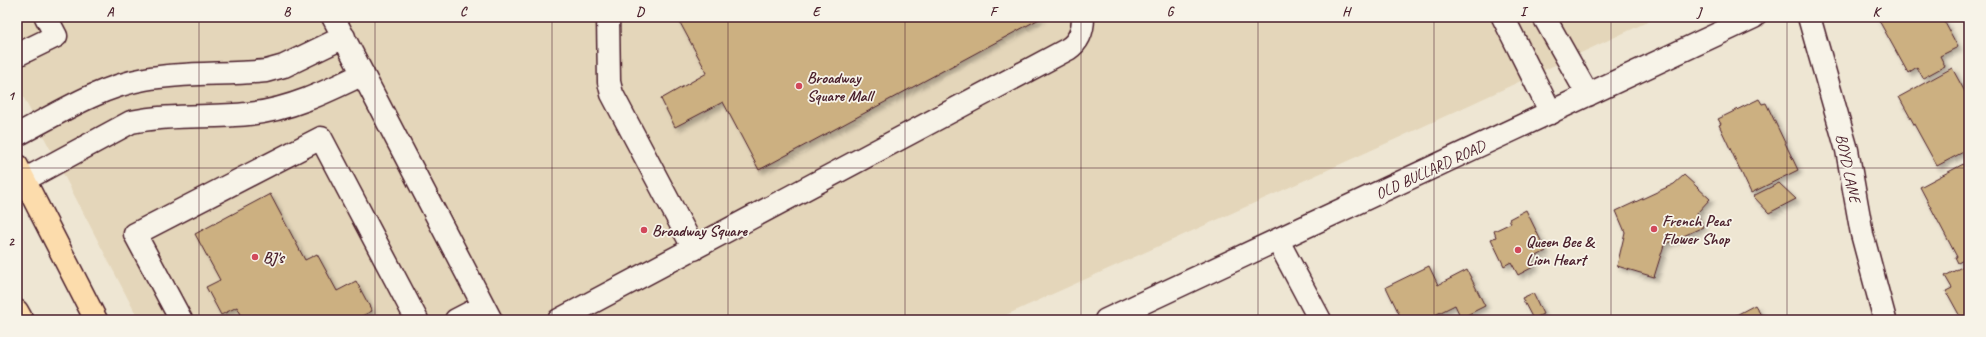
<svg xmlns="http://www.w3.org/2000/svg" width="1986" height="337" font-family="Caveat,sans-serif">
	<defs>
		<filter id="shadow"><feDropShadow dx="3.5" dy="3.5" stdDeviation="2" flood-color="#0004"/></filter>
	</defs>
	<rect width="100%" height="100%" fill="#eee6d3"/>
	<filter id="ink" filterUnits="userSpaceOnUse"><feTurbulence type="fractalNoise" baseFrequency=".025" numOctaves="2"/><feDisplacementMap in="SourceGraphic" scale="8" xChannelSelector="R" yChannelSelector="G"/><feConvolveMatrix kernelMatrix="1 2 1 2 8 2 1 2 1" color-interpolation-filters="sRGB"/></filter>
	<g filter="url(#ink)">
		<path fill="#e4d6ba" d="M17,17h1641l-262,122 -401,181h-856l-122,-235z"/>
		<path fill="#ccb081" stroke="#4a1f2b" filter="url(#shadow)" d="M677,17h363l1,1 -282,152 -36,-68 -48,25 -14,-28 46,-26z
			M1877,17h65l16,30 -18,9 5,10 -22,12 -6,-11 -9,6z
			M1952,68l17,31v50l-32,17 -38,-69z
			M1759,99l3,5 4,-1 32,67 -47,23 -32,-68 2,-1 -3,-5z
			M1969,161v96l-11,6 -3,-6h2l-37,-70z
			M1684,175l26,24 -13,14 6,14 -39,18 -10,32 -37,-11 8,-34 -9,-21 58,-27z
			M1779,183l17,16 -27,14 -16,-17z
			M270,194l35,66 12,-6 20,37 19,-10 16,30 -18,9h-110l-7,-13 -16,8 -15,-28 14,-7 -25,-46z
			M1526,210l20,41 -15,8 4,7 -17,9 -7,-13 -7,4 -13,-27 5,-2 -2,-6 17,-8 -2,-4z
			M1969,263v57h-7l-16,-29 6,-3 -7,-12z
			M1429,266l9,19 29,-15 18,36 -24,12 -6,-13 -20,10 3,5h-36l-16,-33z
			M1533,293l10,21 -10,5 -11,-21z
			M1755,305l9,15h-37z"/>
		<g fill="none" stroke-linecap="round" stroke-linejoin="round">
			<defs>
				<path id="minor" d="M333,17l158,303
					M608,17l1,65 3,12 82,155
					M1503,17l48,96
					M1544,17l44,78
					M1809,17l38,133 15,84 23,86
					M17,55l39,-19 -10,-19
					M17,135c40,-21 82,-48 128,-56 40,-7 81,-4 121,-8l18,-5 60,-29
					M24,180l107,-58c39,-8 78,-4 117,-8 41,-4 78,-22 115,-40
					M1278,241l42,79
					M181,320l-46,-86 186,-96 96,182
					M456,320l27,-14
					M559,320l509,-271c12,-8 15,-19 15,-32
					M1106,320l648,-303"/>
				<path id="highway" d="M17,166l79,154
					M17,311l5,9"/>
			</defs>
			<use href="#minor" stroke="#4a1f2b" stroke-width="25"/>
			<use href="#highway" stroke="#4a1f2b" stroke-width="25"/>
			<use href="#minor" stroke="#f7f3e8" stroke-width="22"/>
			<use href="#highway" stroke="#fcdcac" stroke-width="22"/>
		</g>
	</g>
	<path fill="none" stroke="#4a1f2b" stroke-width="1" stroke-opacity="0.55" d="M199,17v303M375,17v303M552,17v303M728,17v303M905,17v303M1081,17v303M1258,17v303M1434,17v303M1611,17v303M1787,17v303M17,168h1952"/>
	<g fill="#d1495b" stroke="#f7f3e8" stroke-width="1.5">
		<circle cx="799" cy="86" r="4"/>
		<circle cx="1654" cy="229" r="4"/>
		<circle cx="644" cy="230" r="4"/>
		<circle cx="1518" cy="250" r="4"/>
		<circle cx="255" cy="257" r="4"/>
	</g>
	<g text-anchor="middle" stroke-width="3.5" stroke-linejoin="round" paint-order="stroke">
		<g font-size="16" font-weight="bold" fill="#4a1f2b" stroke="#f7f3e8" text-anchor="start">
			<text x="807" y="83">Broadway<tspan x="807" dy="18">Square Mall</tspan></text>
			<text x="1662" y="226">French Peas<tspan x="1662" dy="18">Flower Shop</tspan></text>
			<text x="652" y="236">Broadway Square</text>
			<text x="1526" y="247">Queen Bee &amp;<tspan x="1526" dy="18">Lion Heart</tspan></text>
			<text x="263" y="263">BJ's</text>
		</g>
		<g font-size="16" fill="#4a1f2b" stroke="#f7f3e8">
			<text transform="translate(1849 168) rotate(78)" y="6">BOYD LANE</text>
			<text transform="translate(1430 169) rotate(-25)" y="6">OLD BULLARD ROAD</text>
		</g>
	</g>
	<rect width="1986" height="337" fill="none" stroke="#f7f3e8" stroke-width="44"/>
	<rect x="22" y="22" width="1942" height="293" fill="none" stroke="#4a1f2b" stroke-width="1.5"/>
	<g font-size="13" text-anchor="middle" font-weight="bold" fill="#4a1f2b">
		<text x="110" y="16">A</text>
		<text x="287" y="16">B</text>
		<text x="463" y="16">C</text>
		<text x="640" y="16">D</text>
		<text x="816" y="16">E</text>
		<text x="993" y="16">F</text>
		<text x="1170" y="16">G</text>
		<text x="1346" y="16">H</text>
		<text x="1523" y="16">I</text>
		<text x="1699" y="16">J</text>
		<text x="1876" y="16">K</text>
		<text x="11" y="100">1</text>
		<text x="11" y="246">2</text>
	</g>
</svg>
